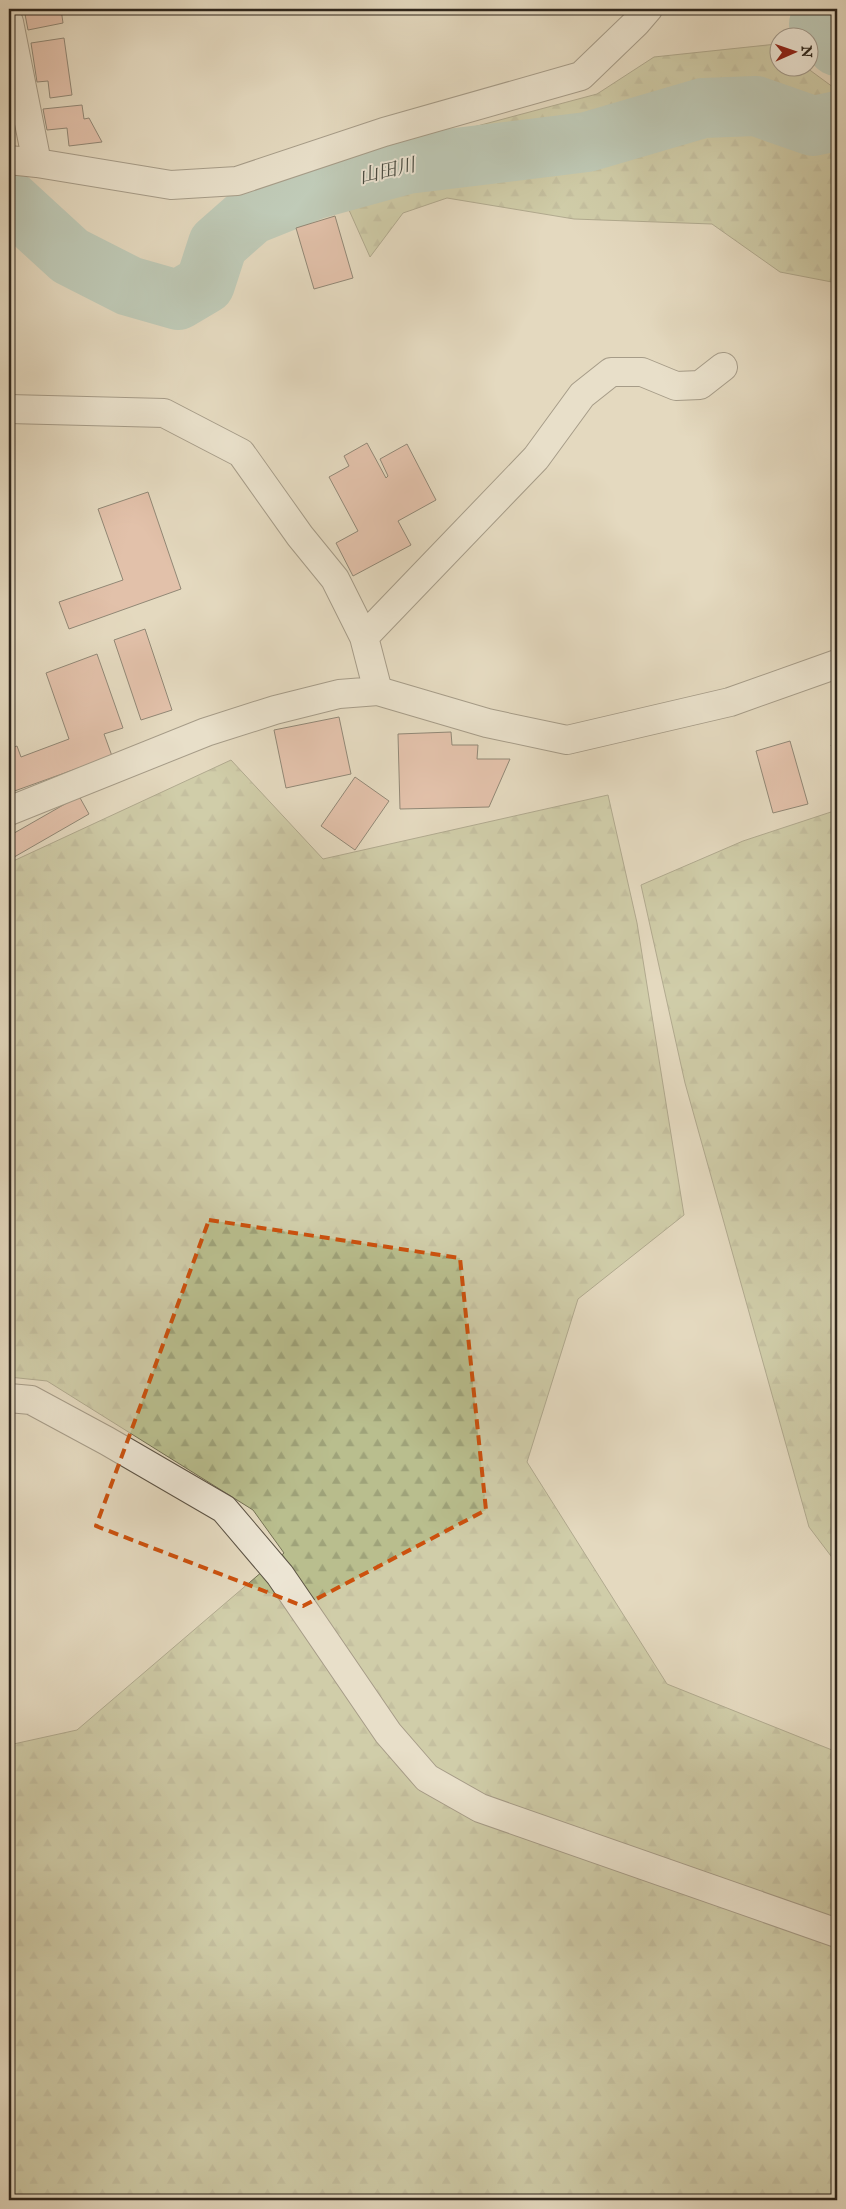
<svg xmlns="http://www.w3.org/2000/svg" width="846" height="2209" font-family="'IM FELL English','Noto Serif JP',serif">
	<defs>
		<pattern id="forest-firs" width="22" height="20" patternUnits="userSpaceOnUse" patternTransform="scale(1.25)"><rect width="22" height="20" fill="#b9be8e"/><path d="M5 1l3.5 6h-7zM16 11l3.5 6h-7z" fill="#9fa37a"/></pattern>
	</defs>
	<rect width="100%" height="100%" fill="#e4d9bf"/>
	<filter id="stains"><feTurbulence type="fractalNoise" baseFrequency=".004" numOctaves="4"/><feColorMatrix values="0 0 0 0 .2 0 0 0 0 .09 0 0 0 0 .02 0 0 0 .5 -.17"/></filter>
	<radialGradient id="worn" r=".72"><stop offset=".6" stop-color="#630" stop-opacity="0"/><stop offset="1" stop-color="#630" stop-opacity=".3"/></radialGradient>
	<path fill="url(#forest-firs)" stroke="#747255" d="M777,44l1,1v23h29l30,22v193l-57,-11 -68,-48 -138,-5 -127,-21 -44,15 -33,44 -21,-47 -35,-3 -6,-29 128,-41 161,-43 57,-37z
		M231,760l92,99 285,-64 29,128 47,292 -106,84 -51,163 140,222 170,68v448h-828v-455l68,-15 207,-177 -31,-43 -206,-129 -38,-4v-514z
		M837,810v754l-28,-37 -124,-444 -44,-198 102,-44z"/>
	<g fill="none" stroke-linecap="round" stroke-linejoin="round">
		<path stroke="#6c7f74" stroke-width="10" d="M9,219l76,70 64,24 5,-20"/>
		<path stroke="#95baaf" stroke-width="60" d="M824,9l-5,15 18,22
			M9,200l61,56 59,30 49,14 27,-16 13,-40 33,-29 65,-26 91,-25 180,-22 116,-34 53,-2 57,20 24,-5"/>
	</g>
	<path fill="#e0a491" stroke="#2e261c" d="M24,9h37l2,14 -35,7z
		M64,38l8,57 -22,3 -2,-17 -11,1 -6,-39z
		M82,105l2,14 5,-1 13,24 -33,4 -2,-18 -20,2 -4,-21z
		M335,216l18,62 -39,11 -18,-61z
		M367,443l19,35 2,-2 -8,-17 27,-15 29,56 -38,21 13,24 -58,31 -17,-33 22,-12 -29,-54 20,-11 -5,-10z
		M148,492l33,97 -112,40 -10,-27 64,-22 -25,-71z
		M145,629l27,81 -31,10 -27,-80z
		M97,654l26,74 -19,6 8,22 -103,37v-44l8,-3 4,11 48,-18 -23,-66z
		M339,717l12,57 -65,14 -12,-58z
		M451,732l1,13h26l-1,14h33l-21,48 -89,2 -2,-75z
		M790,741l18,63 -35,9 -17,-62z
		M837,742v21l-6,-18z
		M355,777l34,24 -34,49 -34,-24z
		M79,796l10,18 -80,46v-24z"/>
	<g fill="none" stroke-linecap="round" stroke-linejoin="round">
		<defs>
			<path id="minor" d="M9,22l28,141
				M9,160l28,3 134,22 66,-4 147,-49 197,-56 55,-53 12,-14
				M9,409l155,4 77,40 59,83 35,43 29,58 14,54
				M364,637l172,-179 46,-63 29,-23h31l34,14 24,-1 23,-18
				M9,811l197,-79 69,-22 64,-16 39,-3 109,32 80,17 163,-38 107,-38
				M9,1398l22,2 76,41 117,68 56,66 108,158 39,45 53,30 357,125"/>
		</defs>
		<use href="#minor" stroke="#5c5345" stroke-width="30"/>
		<use href="#minor" stroke="#ede6d5" stroke-width="28"/>
	</g>
	<path d="M0 0H846V2209H0ZM209,1220l251,38 26,252 -183,96 -207,-80z" fill="#e4d9bf" fill-opacity=".55" fill-rule="evenodd"/>
	<path fill="none" stroke="#cc510e" stroke-width="4" stroke-dasharray="10 6" stroke-linejoin="round" d="M209,1220l251,38 26,252 -183,96 -207,-80z"/>
	<g text-anchor="middle" stroke-width="4" stroke-linejoin="round" paint-order="stroke">
		<g font-size="19" font-style="italic" fill="#484b41" stroke="#ede6d5">
			<text transform="translate(387 170) rotate(-13)" y="7">山田川</text>
		</g>
	</g>
	<rect width="846" height="2209" fill="none" stroke="#e4d9bf" stroke-width="30"/>
	<rect x="10" y="10" width="826" height="2189" fill="none" stroke="#2e261c" stroke-width="2.5"/>
	<rect x="15" y="15" width="816" height="2179" fill="none" stroke="#2e261c"/>
	<g transform="translate(794 52) rotate(88)"><circle r="24" fill="#ede6d5" stroke="#a1998b"/>
	<path d="M0-4L9 19L0 12L-9 19Z" fill="#8f2418"/>
	<text y="-8" font-size="14" font-weight="bold" text-anchor="middle" fill="#2e261c">N</text>
	</g>
	<rect width="100%" height="100%" filter="url(#stains)"/>
	<rect width="100%" height="100%" fill="url(#worn)"/>
</svg>
